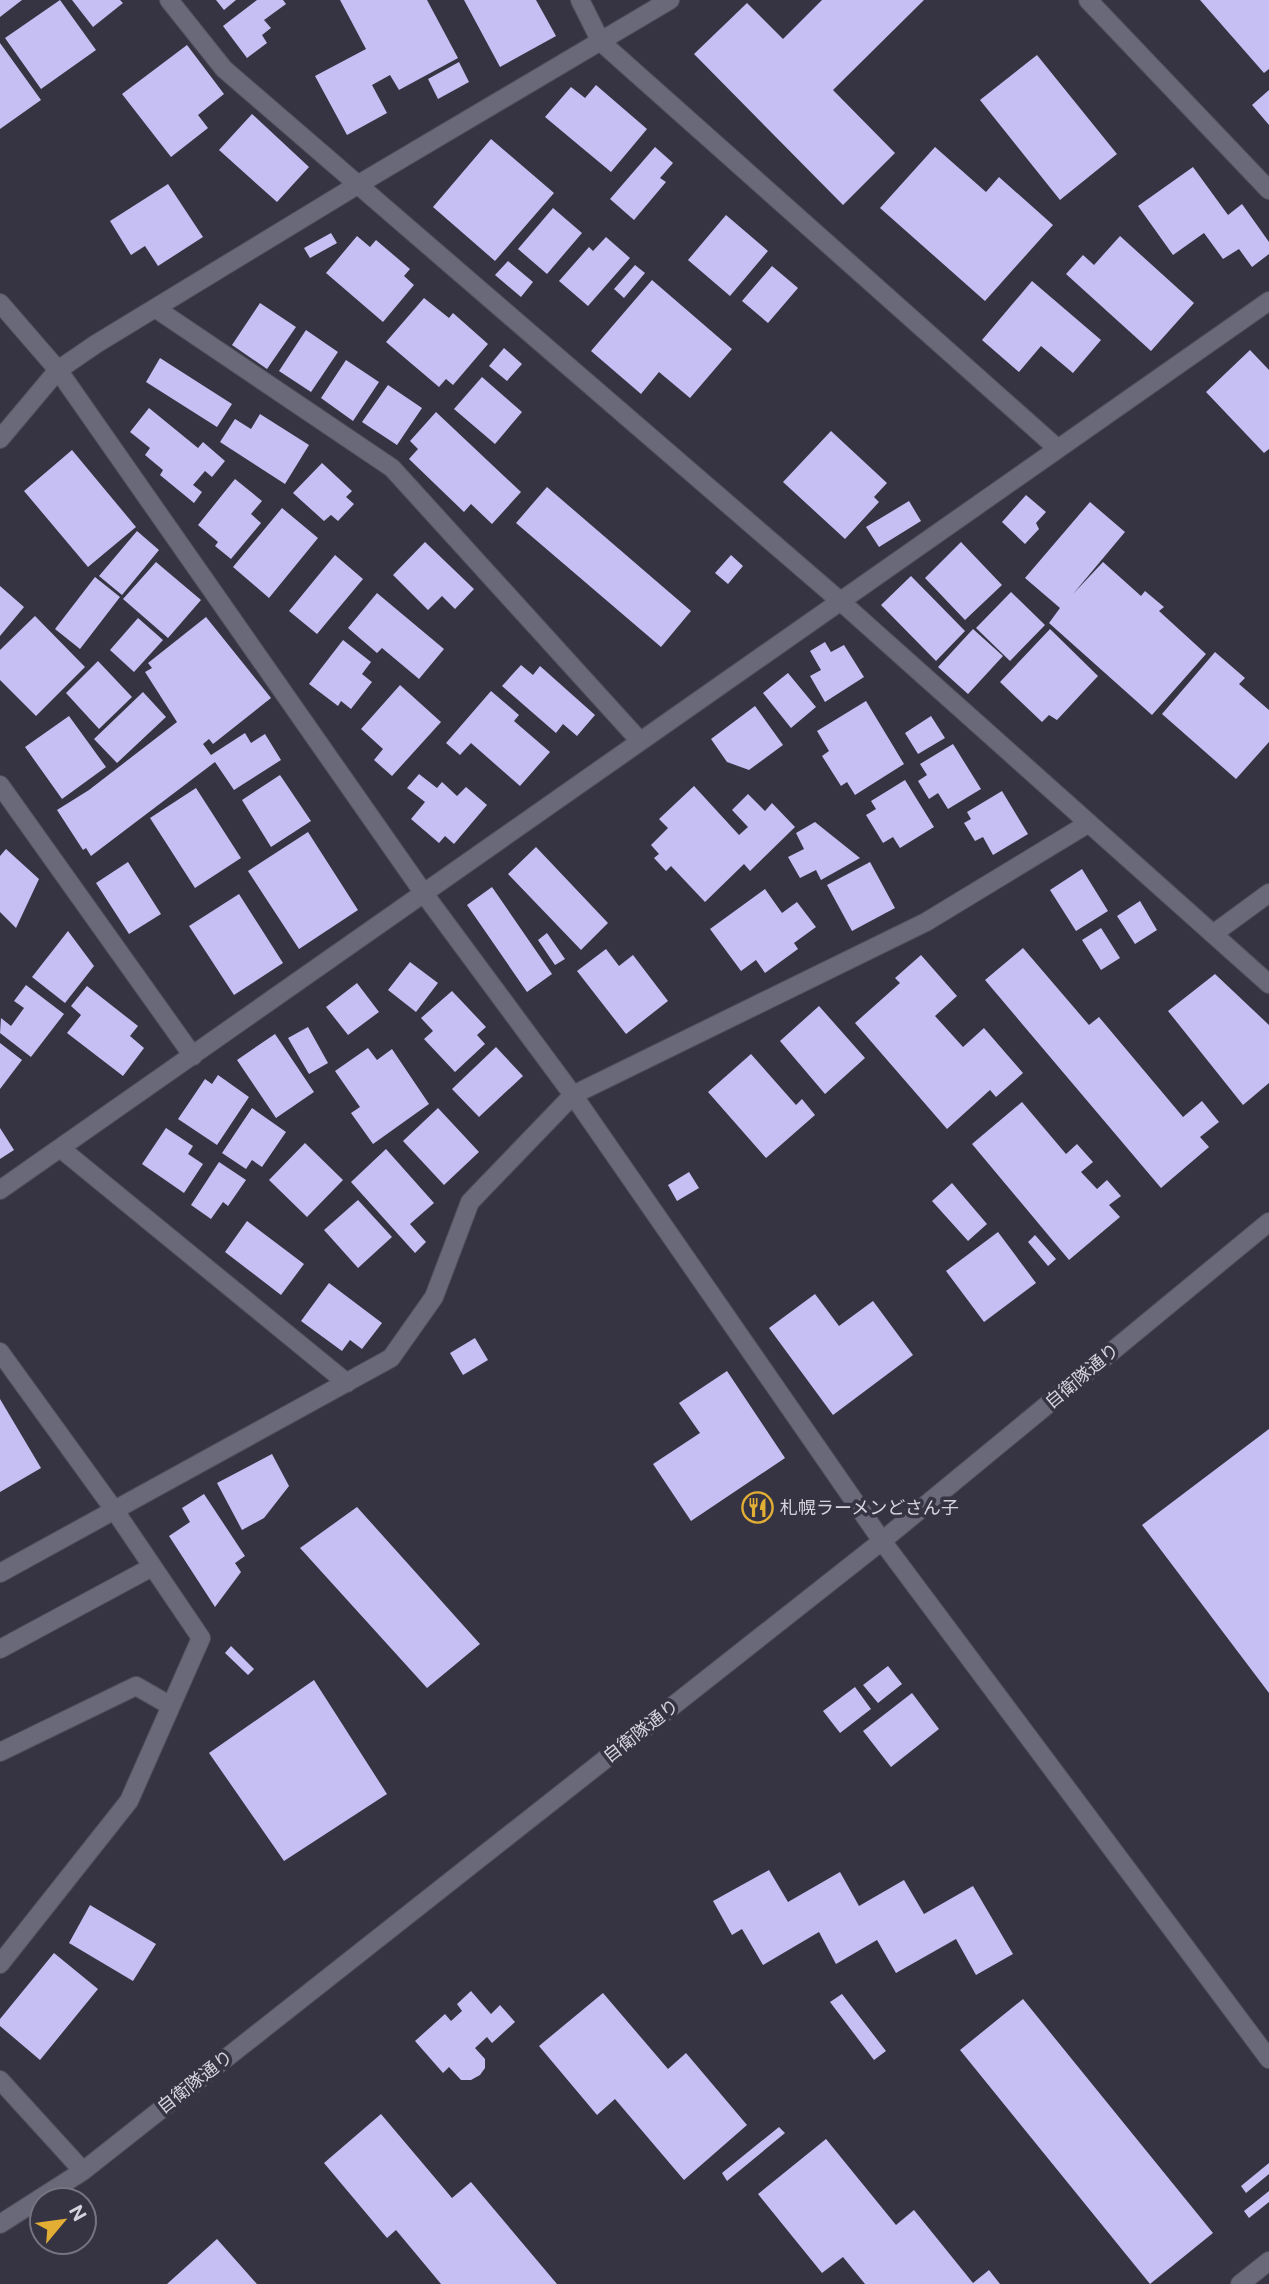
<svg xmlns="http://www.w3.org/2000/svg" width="1269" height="2284" font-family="'Public Sans','Noto Sans JP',sans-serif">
	<rect width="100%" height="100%" fill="#363443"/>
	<path fill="#c5bff3" d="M0,0h22l-22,17z
		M60,0l36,50 -55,39 -36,-51z
		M72,0h48l3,3 -30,24z
		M216,0h20l-12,10z
		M257,0h26l3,4 -22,16 7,8 -9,7 5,8 -20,15 -24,-32z
		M340,0h87l31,58 -59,32 -9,-15 -18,10 15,28 -40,22 -32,-59 51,-27z
		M464,0h72l20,36 -56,31z
		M822,0h102l-91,90 62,63 -52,52 -149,-151 53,-51 36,36z
		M1200,0h69v69l-5,4z
		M0,43l41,57 -41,29z
		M187,45l37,49 -26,21 10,13 -37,29 -49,-63z
		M1037,55l80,99 -57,46 -80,-100z
		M459,62l10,20 -31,17 -10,-20z
		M596,85l51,44 -36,43 -66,-55 26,-30 14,11z
		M1269,90v35l-17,-20z
		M252,114l57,53 -32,35 -58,-52z
		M491,139l63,54 -59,68 -62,-54z
		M655,147l18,16 -13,15 6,4 -32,38 -24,-21z
		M935,147l51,45 13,-15 54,48 -68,76 -105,-93z
		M1193,167l35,48 14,-11 27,38v12l-17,13 -13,-18 -16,10 -19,-26 -31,22 -35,-49z
		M168,184l35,53 -45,29 -13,-20 -14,9 -21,-34z
		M553,208l29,25 -35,41 -29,-25z
		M726,215l42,36 -38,45 -42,-36z
		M331,233l6,10 -27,15 -6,-10z
		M357,236l13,11 6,-7 34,29 -6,7 10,9 -31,37 -57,-49z
		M1120,236l74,67 -43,48 -85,-77 17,-19 11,10z
		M606,237l24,21 -42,48 -29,-25 30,-34 4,4z
		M508,261l25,21 -12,15 -26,-22z
		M635,265l10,8 -21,25 -10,-9z
		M772,266l26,22 -30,35 -26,-22z
		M652,280l80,69 -42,49 -31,-26 -18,22 -50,-43z
		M1032,281l69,59 -28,33 -32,-27 -22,26 -37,-32z
		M424,298l25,20 4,-5 35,31 -35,41 -7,-6 -7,8 -53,-45z
		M260,303l36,24 -29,42 -35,-24z
		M306,330l32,22 -27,40 -32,-21z
		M504,348l18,16 -15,17 -18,-15z
		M1250,350l19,20v79l-5,4 -58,-61z
		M160,358l72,46 -15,23 -71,-45z
		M346,360l33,22 -26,39 -32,-23z
		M482,377l40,35 -27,32 -41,-35z
		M388,385l34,23 -25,37 -35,-23z
		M149,408l49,40 5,-6 22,19 -13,16 -7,-6 -12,14 9,7 -8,11 -34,-28 3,-5 -18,-15 5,-7 -20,-16z
		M436,412l85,80 -29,32 -21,-20 -7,8 -55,-53 9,-10 -8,-8z
		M260,414l49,31 -24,39 -65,-42 15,-23 16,10z
		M831,431l56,52 -13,14 5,5 -34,37 -62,-57z
		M72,450l64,77 -48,40 -64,-76z
		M322,463l30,28 -6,6 8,7 -16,17 -7,-6 -7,6 -31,-28z
		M235,479l27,22 -11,13 10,9 -30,36 -16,-13 3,-4 -20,-17z
		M547,487l144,124 -30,36 -145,-124z
		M1026,495l20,17 -10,11 3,6 -14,15 -23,-22z
		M909,501l12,20 -42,26 -13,-20z
		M1090,502l35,30 -52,62 30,-32 38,34 4,-5 19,16 -5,4 47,43 -54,61 -103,-92 11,-15 -35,-30z
		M282,508l36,30 -49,60 -36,-31z
		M137,531l22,19 -37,45 -23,-19z
		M425,542l49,47 -19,20 -13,-13 -14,14 -35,-35z
		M961,542l41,43 -37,35 -40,-42z
		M335,555l28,24 -46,55 -28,-23z
		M731,555l12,11 -15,18 -13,-11z
		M156,562l45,38 -33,38 -45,-39z
		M911,576l54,55 -29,30 -55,-56z
		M95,577l25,20 -40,52 -25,-20z
		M0,586l24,21 -24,29z
		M1011,592l34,33 -35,36 -34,-33z
		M377,593l67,56 -25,30 -37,-31 -5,5 -29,-25z
		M35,616l50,51 -49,49 -36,-36v-30z
		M206,617l65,81 -58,46 -4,-5 -6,5 8,11 34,-22 6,10 14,-9 16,26 -47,30 -19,-28 -124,94 -5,-8 -3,2 -26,-40 32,-20 88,-68 -32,-50 7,-4 -4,-5z
		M138,618l25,22 -29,32 -24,-22z
		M973,629l30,27 -35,38 -30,-27z
		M1050,629l48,47 -41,44 -8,-5 -7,7 -42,-40z
		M343,640l28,22 -9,12 10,8 -21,27 -10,-8 -3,5 -29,-22z
		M825,642l6,10 13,-7 20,32 -39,25 -15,-26 11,-6 -11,-19z
		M1215,652l30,26 -6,6 30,26v32l-33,37 -74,-65z
		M98,661l34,36 -33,32 -33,-36z
		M521,665l12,10 7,-9 55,49 -18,21 -14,-12 -7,9 -54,-47z
		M788,673l28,34 -25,21 -28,-35z
		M400,685l41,37 -49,54 -18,-16 9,-11 -22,-20z
		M491,691l28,24 -5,6 36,31 -30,34 -49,-43 -11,12 -14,-12z
		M143,692l23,25 -49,46 -23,-24z
		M866,701l38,63 -49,31 -8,-13 -6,4 -19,-30 7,-5 -12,-20z
		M755,706l28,39 -34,25 -22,-8 -16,-23z
		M69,716l37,51 -44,32 -37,-52z
		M931,716l14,22 -27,16 -13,-21z
		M953,744l28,45 -33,20 -10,-16 -9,6 -11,-18 9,-6 -7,-11z
		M419,774l18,14 5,-6 15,14 9,-9 21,18 -33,39 -9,-8 -6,7 -28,-24 14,-17 -18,-14z
		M280,775l31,46 -40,26 -29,-47z
		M905,780l29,47 -34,21 -7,-11 -10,6 -17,-28 10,-6 -5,-8z
		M694,786l45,49 9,-8 -16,-17 16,-16 17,17 7,-8 23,24 -45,44 -6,-7 -39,38 -34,-36 -5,5 -12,-13 5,-4 -8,-9 17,-17 -9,-9z
		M196,788l45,70 -46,30 -45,-70z
		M1002,791l26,43 -35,21 -10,-18 -8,4 -11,-18 7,-4 -4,-7z
		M815,822l45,36 -39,22 -5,-10 -16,8 -12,-21 16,-8 -8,-16z
		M308,832l50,78 -59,39 -51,-78z
		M536,847l72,76 -27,27 -73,-76z
		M6,849l33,30 -23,49 -16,-16v-56z
		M128,862l33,52 -32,20 -33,-51z
		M870,862l25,46 -43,23 -25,-46z
		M1082,869l26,42 -32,20 -26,-41z
		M492,887l60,87 -25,18 -60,-87z
		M765,889l17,24 15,-11 19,25 -22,16 4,6 -33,24 -9,-13 -15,11 -31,-42z
		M239,894l44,69 -49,32 -45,-69z
		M1140,901l17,29 -22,14 -18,-28z
		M1101,928l19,30 -19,12 -19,-30z
		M68,931l26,35 -29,37 -33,-26z
		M547,933l18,26 -10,6 -17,-25z
		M1023,948l66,77 10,-8 84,100 19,-16 17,21 -19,15 9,10 -48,41 -176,-208z
		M606,949l13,17 14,-11 35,46 -42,33 -49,-63z
		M921,955l36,41 -22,20 28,31 21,-19 39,45 -27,24 -6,-7 -43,39 -92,-106 45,-40 -5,-5z
		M410,962l28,21 -22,29 -28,-22z
		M1215,974l54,51v58l-26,22 -75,-94z
		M357,983l22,29 -31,23 -22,-28z
		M26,985l38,29 -33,43 -31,-24 1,-15 10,8 13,-18 -10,-7z
		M87,986l51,40 -8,10 14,12 -21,28 -56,-43 14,-18 -10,-9z
		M452,991l34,36 -9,8 8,9 -30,28 -31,-33 9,-8 -12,-13z
		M819,1006l46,52 -40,36 -45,-53z
		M308,1027l20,36 -19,11 -21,-36z
		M275,1034l39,58 -38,26 -39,-58z
		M0,1043l22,17 -22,29z
		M496,1047l27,29 -44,41 -27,-28z
		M368,1048l9,12 15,-11 37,55 -56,40 -22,-31 9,-6 -25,-36z
		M751,1054l45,51 6,-6 13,16 -49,43 -58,-66z
		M218,1075l31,22 -32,48 -39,-26 27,-40 7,5z
		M1022,1102l44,52 11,-10 16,18 -12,10 16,17 10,-9 14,16 -12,9 11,12 -51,43 -97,-116z
		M252,1108l34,24 -24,35 -10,-7 -6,9 -24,-16z
		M438,1108l41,44 -35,33 -41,-44z
		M0,1128l14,22 -14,9z
		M166,1128l27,18 -5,8 15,10 -19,29 -42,-29z
		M305,1143l38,37 -36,37 -38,-37z
		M386,1149l48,54 -24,21 16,18 -11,11 -64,-71z
		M219,1162l27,18 -18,26 -5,-4 -12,17 -20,-14z
		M689,1172l10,16 -22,13 -9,-16z
		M952,1183l35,41 -19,17 -36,-40z
		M358,1200l34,37 -34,31 -34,-38z
		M247,1221l57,43 -23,31 -56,-43z
		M998,1232l38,51 -52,39 -38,-51z
		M1035,1235l21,24 -8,7 -20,-24z
		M329,1283l53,40 -20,26 -12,-9 -8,11 -41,-30z
		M815,1294l24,32 34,-25 40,54 -80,60 -64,-87z
		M475,1338l13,22 -25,15 -13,-22z
		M727,1371l58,87 -94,63 -38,-57 47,-31 -21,-30z
		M0,1399l41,69 -41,24z
		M1269,1429v264l-127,-168z
		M272,1454l17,32 -25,32 -22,12 -25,-47z
		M204,1494l41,62 -10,7 6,9 -26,35 -46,-71 21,-14 -8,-14z
		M357,1507l123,137 -53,44 -127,-140z
		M231,1646l23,23 -6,6 -23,-22z
		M888,1666l14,18 -24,19 -15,-18z
		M314,1680l73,114 -103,67 -75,-108z
		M855,1687l16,22 -31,24 -17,-22z
		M912,1693l27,36 -48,38 -28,-36z
		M769,1870l19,32 52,-30 19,34 45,-26 20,34 49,-28 40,68 -37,21 -20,-36 -60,34 -19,-33 -41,24 -17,-32 -56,33 -21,-36 -10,6 -19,-34z
		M90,1905l66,39 -23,37 -64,-38z
		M54,1953l44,36 -58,71 -40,-34v-7z
		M471,1991l20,23 9,-9 15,17 -23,21 -5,-6 -12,11 10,11v9l-5,7 -9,5h-10l-12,-13 -6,6 -28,-32 30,-27 6,7 11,-10 -5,-7z
		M603,1993l65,76 18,-16 61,72 -63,55 -69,-81 -18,16 -58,-69z
		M842,1994l44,57 -12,9 -44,-58z
		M1023,1999l190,234 -63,51 -190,-234z
		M381,2114l71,84 19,-16 86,102h-116l-45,-54 -9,8 -63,-75z
		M779,2127l6,6 -58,48 -5,-8z
		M826,2139l70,86 18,-15 59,73 16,-13 11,14h-135l-22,-27 -21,16 -64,-79z
		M1269,2163v11l-23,19 -5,-7z
		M1269,2191v11l-20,16 -5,-7z
		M217,2239l40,45h-90z"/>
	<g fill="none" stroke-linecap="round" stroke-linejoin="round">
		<defs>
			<path id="minor" d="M169,0l55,69 615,531 430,384
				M580,0l21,42 456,406
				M1088,0l181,190
				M0,303l58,67 367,525 148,200 309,446 387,518
				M155,308l237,160 248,273
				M0,439l58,-69 38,-26 263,-160 311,-184
				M0,785l193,271
				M1213,934l56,-41
				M60,1148l287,235
				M0,1190c424,-295 845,-594 1269,-889
				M0,1352l115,159 86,127 -72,163 -129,163
				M0,1573l391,-215 43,-61 36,-95 103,-107 353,-173 163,-99
				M0,1649l152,-82
				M0,1752l136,-66 35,20
				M0,2080l83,91
				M0,2224l83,-53 799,-630 387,-319
				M1240,2284l29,-23"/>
		</defs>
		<use href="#minor" stroke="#51505c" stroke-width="20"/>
		<use href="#minor" stroke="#6a6979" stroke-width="18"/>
	</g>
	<defs>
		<symbol id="restaurant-ring" viewBox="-11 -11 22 22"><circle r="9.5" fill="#363443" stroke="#e2ae34" stroke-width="1.5"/><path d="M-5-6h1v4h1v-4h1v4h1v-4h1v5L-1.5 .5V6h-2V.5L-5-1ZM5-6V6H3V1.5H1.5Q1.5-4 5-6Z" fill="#e2ae34"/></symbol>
	</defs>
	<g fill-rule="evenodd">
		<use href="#restaurant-ring" x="740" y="1490" width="35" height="35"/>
	</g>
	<g text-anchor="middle" stroke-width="7" stroke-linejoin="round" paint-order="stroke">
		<g font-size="18" fill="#d5d4dd" stroke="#363443">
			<text transform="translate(1082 1376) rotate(-40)" y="6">自衛隊通り</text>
			<text transform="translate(641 1731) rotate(-38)" y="6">自衛隊通り</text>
			<text transform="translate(195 2082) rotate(-38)" y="6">自衛隊通り</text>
		</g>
		<g font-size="18" fill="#d5d4dd" stroke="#363443" text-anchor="start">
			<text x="780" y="1514">札幌ラーメンどさん子</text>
		</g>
	</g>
	<g transform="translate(63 2221) rotate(61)"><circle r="33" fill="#363443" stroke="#767481" stroke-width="2"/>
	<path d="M0-5L12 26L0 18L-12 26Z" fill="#e2ae34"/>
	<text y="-10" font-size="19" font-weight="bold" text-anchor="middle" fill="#d5d4dd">N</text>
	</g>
</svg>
